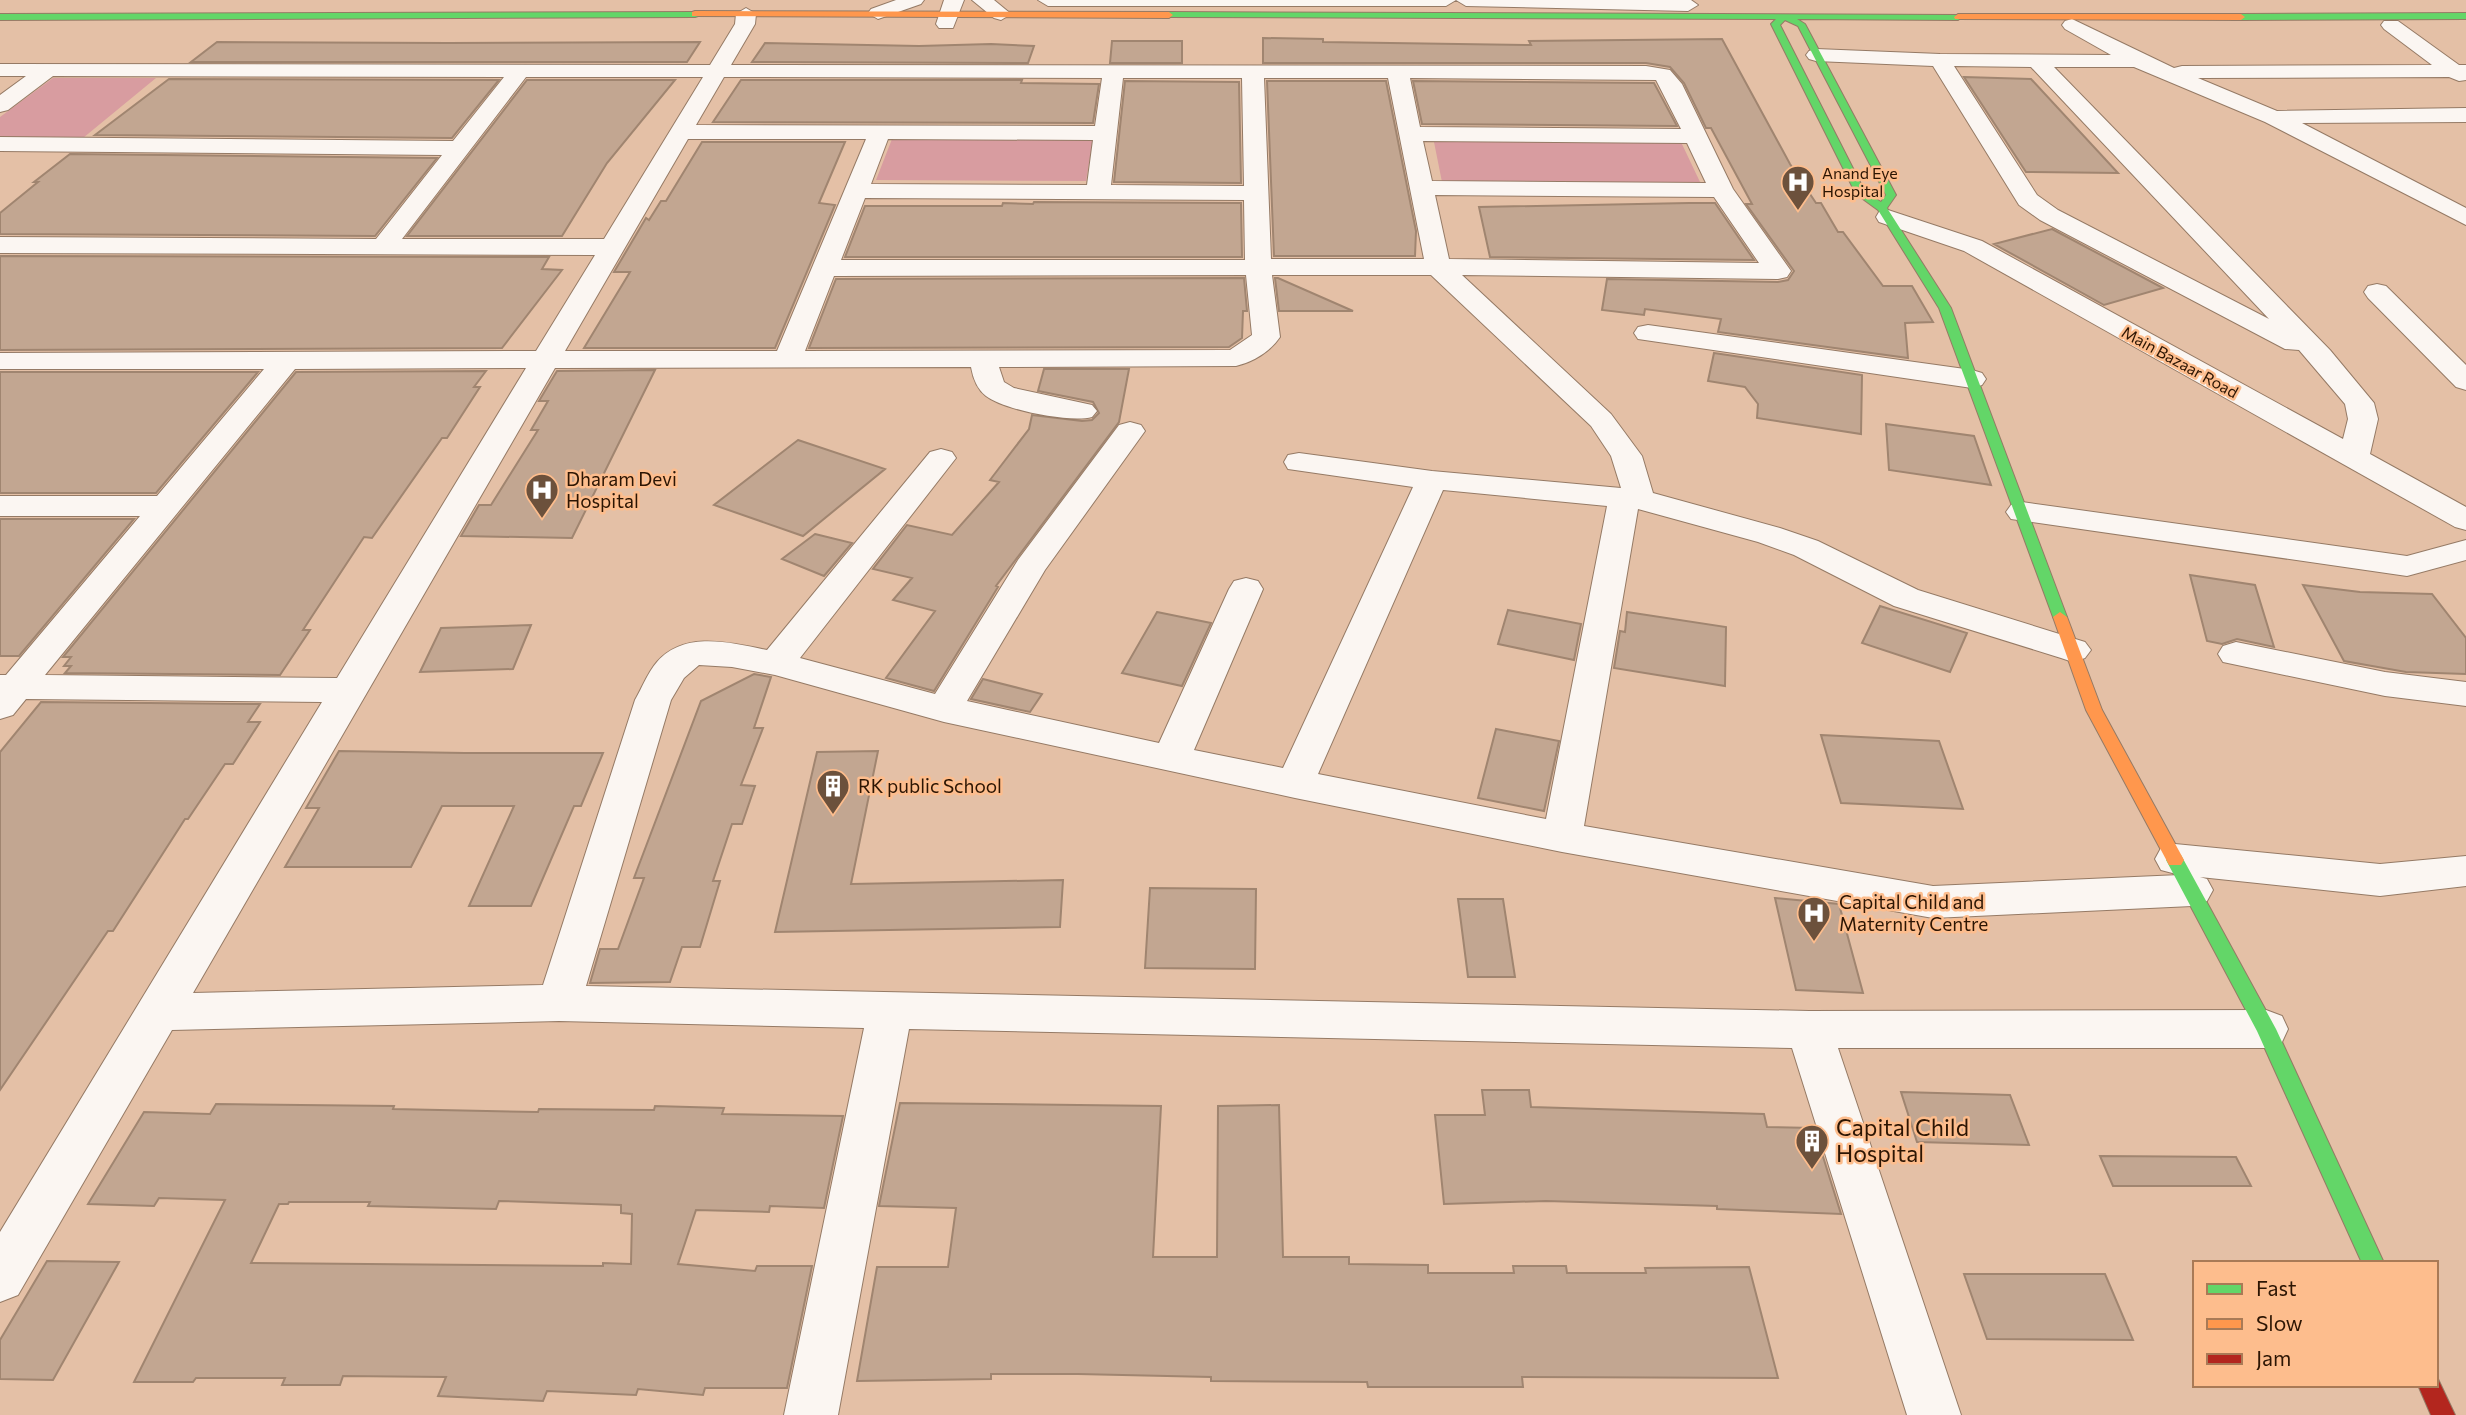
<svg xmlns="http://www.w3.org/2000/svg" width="2466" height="1415" font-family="Commissioner,sans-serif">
	<rect width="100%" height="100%" fill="#e4c0a6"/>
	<path fill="#d89ca0" d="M53,78h103l-73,60h-83v-21z
		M892,139l201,1 -7,41 -210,-1z
		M1434,142h247l19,40h-258z"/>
	<path fill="#c2a691" stroke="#a08570" stroke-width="2" fill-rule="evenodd" d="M1263,38l60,1v3l208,3 -2,-4 193,-2 68,125 26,39h5l17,29h5l40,54h29l21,36 -28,1 3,35 -190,-26 3,-13 -76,-10 -1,6 -42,-5 5,-31 171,3 10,-2 6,-9 -48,-67h6l-41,-76h-5l-22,-45 -14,-16 -24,-4h-383z
		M1112,41h70v22h-72z
		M217,42l231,1 252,-1 -13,20h-496z
		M765,43l154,3 72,-2 43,2 -6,17 -276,-1z
		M1964,77l67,2 87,94 -92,-1z
		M169,79l330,1 -47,58 -357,-3z
		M527,80h148l-68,83 -45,73h-155z
		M741,80h281l-1,3 78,1 -6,39 -380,-1z
		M1125,81l114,1 2,101 -127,-1z
		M1267,81h119l30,150 -1,25h-141z
		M1413,81l241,2 23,43 -255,-2z
		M702,142h143l-26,61 16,2 -60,143h-191l46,-76h-16l32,-54 3,2 12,-19h5z
		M70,154l367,4 -62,78 -375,-2v-21l38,-31h-4z
		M1034,202l207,1 1,54h-397l20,-51h137l1,-3 30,1z
		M1689,203h26l39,57 -264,-3 -11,-50z
		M2052,229l111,59 -59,17 -110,-61z
		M0,256l549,1 -7,12 20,1 -60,78 -502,2z
		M1244,278l3,33h-4l-1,27 -13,9 -420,1 27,-69z
		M1275,278h3l75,33h-74z
		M1714,353l148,22 -1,59 -104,-16 1,-14 -13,-17 -37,-6z
		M1044,369h85l-10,53 -123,164 2,1 -64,104 -48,-13 49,-67 -42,-11 19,-22 -39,-9 34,-44 45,10 47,-53 -9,-2 39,-51 3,-14 50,6 10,-1 7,-7 -6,-11 -55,-11z
		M655,370l-83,168 -111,-2 18,-31h12l47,-75h-7l17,-29h-9l18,-30z
		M486,371l-12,16h6l-33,51h-5l-70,100 -8,-1 -61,93h7l-30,45 -215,-2 6,-7h-7l7,-9h-8l233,-285z
		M0,372h258l-102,121h-156z
		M1886,424l88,12 17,49 -102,-15z
		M798,440l87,29 -82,67 -89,-31z
		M0,519h134l-115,137h-19z
		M815,534l37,9 -28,33 -42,-17z
		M2190,575l65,10 19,62 -37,-8 -15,5 -15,-3z
		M2303,585l57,7 72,2 34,44v36l-60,-2 -62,-11z
		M1880,606l87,27 -17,39 -88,-29z
		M1508,610l73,14 -7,36 -76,-16z
		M1157,612l54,11 -29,63 -60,-13z
		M1627,612l99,15 -1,59 -111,-18 6,-37 5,1z
		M531,625l-18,44 -93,3 21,-44z
		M754,674l17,3 -17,51h9l-22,57 14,1 -13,38h-10l-19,57h7l-20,66h-18l-12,35 -80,1 10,-34h18l26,-71h-10l67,-177z
		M983,679l59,15 -12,18 -59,-13z
		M41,702l219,2 -12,18h12l-27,42h-8l-37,55h-3l-72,112h-5l-108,159v-338z
		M1496,729l63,12 -15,70 -66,-13z
		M1821,735l118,6 24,68 -122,-6z
		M339,751l126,2h138l-22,53h-7l-43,100h-62l45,-100h-72l-31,61h-126l34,-59h-13z
		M878,751l-27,133 212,-4 -3,47 -285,5 42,-180z
		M1150,888l106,1 -1,80 -110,-1z
		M1775,898l64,6 24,89 -67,-3z
		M1458,899h45l12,78h-47z
		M1482,1090h47l2,17 233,7 3,13 47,1 27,86 -124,-5v-3l-171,-5 -102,3 -9,-89h50z
		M1901,1092l109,3 19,50 -112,-3z
		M900,1103l261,3 -8,151h64l1,-151 61,-1 4,152h66v7l79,1v8h86l-1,-7h53l1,7h79l-1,-5 104,-1 29,111 -256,-1 1,10h-155l-1,-5 -156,-1v-4l-133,-3h-87v5l-134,2 20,-114h71l8,-59 -77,-2z
		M216,1104l178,2 -1,3 145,3 1,-3 115,1 1,-4 69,2 -2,6 121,2 -19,92 -54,-2 -1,6 -73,-2 -18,54 77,7 2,-5h55l-25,122h-82l-2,7 -65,-6 -2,6 -89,-4 -4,10 -105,-5 8,-19 -103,-1 -3,9h-58l3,-7h-89l-3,4h-59l91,-182 -66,-2 -5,8 -66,-2 56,-92 66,2zM499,1201l122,4v8l11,1 -1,50 -28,-1v3l-352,-3 28,-59h9l1,-2h81l-2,4 128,3z
		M2100,1156l136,1 15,29h-138z
		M47,1261l72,1 -66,118 -53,-1v-39z
		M1964,1274h141l28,66 -146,-1z"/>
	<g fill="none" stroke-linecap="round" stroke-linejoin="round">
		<defs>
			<path id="street" d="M896,0h28l-3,4 -43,15 -10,-6 3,-4z
				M944,0h20l-11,28h-14l-3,-4z
				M972,0h22l17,14 -10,6 -7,-2z
				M1038,0h418l-10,6h-398z
				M1456,0h235l7,5 -10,6 -222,-5z
				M746,8l10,6 -1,10 -24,41 915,1 24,4 12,14 51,105 58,82 -4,6 -9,2 -316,-4 149,139 31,42 11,37 127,35 38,13 100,49 167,52 6,8 -6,8 -12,4 -12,-4 -167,-52 -100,-51 -36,-13 -120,-33 -54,317 349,60 247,-11 -19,-5 -6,-11 6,-11 14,-4 205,20 86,-8v30l-86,10 -180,-19 7,2 6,11 -6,11 -15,5 -259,12 -371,-66 -267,-54 -351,-76 -169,-47 -43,-8 -33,-2 -15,13 -13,22 -85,286 1223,25 457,-1 16,6 6,13 -6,13 -16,6h-428l123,367h-54l-115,-367 -883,-19 -71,386h-54l80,-387 -305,-7 -387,9 -154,265 -18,7v-70l322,-530 -296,-3 -13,16 -13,4v-44h6l134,-159h-140v-20h157l107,-127h-264v-16l536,-2 59,-96 -595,-2v-16l376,2 66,-84 -442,-4v-14l453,4 51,-64 -451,-1 -45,34 -8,2v-17l26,-19h-26v-12l710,1 25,-41 1,-10zM526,77h177l-99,162h-202zM724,77l378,1 -7,48 -399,-1zM1123,78h119l2,108 -133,-1zM1264,78h124l36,181h-153zM1410,78l246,2 25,49 -261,-2zM688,139h178l-89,212h-212zM888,139l205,1 -6,45 -216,-1zM1423,141l264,2 19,40 -274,-2zM1435,195l279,2 45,66 -310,-4zM865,198l379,2 1,60h-404zM1246,275l6,60 -22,15 -425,1 29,-75zM1272,275h159l160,151 20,30 10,32 -189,-17 -133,-18 -11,2 -4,7 4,7 125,18 -130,281 -89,-18 69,-161 -5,-8 -12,-3 -12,3 -5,8 -70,154 -192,-42 78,-131 100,-139 -4,-6 -11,-3 -11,3 -101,135 -83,134 -135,-36 156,-200 -4,-6 -11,-3 -11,3 -163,198c-36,-7 -82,-20 -110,12 -9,10 -15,26 -22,38l-92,285 -350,8 362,-625 416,-1c2,11 6,22 15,29 18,14 84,27 106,21l5,-6 -5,-6 -78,-17 -10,-6 -5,-15 237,-1c17,-4 34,-14 44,-29zM526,368l-189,310 -292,-3 250,-306zM1443,490l164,16 -61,313 -228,-45z
				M2072,19l102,49 8,-2 250,-1 -48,-36 -3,-4 3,-4h14l61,44h7v15l-7,1 -10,-4 -251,1 79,33 189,-3v14l-164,1 164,85v17l-201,-103 -131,-55h-80l276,283 44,53 4,16 -8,35 96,53v23l-11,-3 -491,-276 -85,-29 -3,-5 3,-5 9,-2 94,31 361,198 5,-20 -3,-15 -46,-54 -14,-1 -245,-129 -21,-15 -86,-139 -117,-5 -7,-2 -3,-4 3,-4 7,-2 124,5 171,1 -46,-26 -3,-4 3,-4zM1954,66l77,1 238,252 -211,-109 -21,-15z
				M2377,284l9,2 80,79v25l-10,-3 -88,-89 -4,-6 4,-6z
				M1648,325l324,45 10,3 4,6 -4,6 -10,3 -334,-49 -4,-6 4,-6z
				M2022,502l385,54 59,-16v20l-59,16 -396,-57 -5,-7 5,-7z
				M2236,642l149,30 81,10v24l-81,-10 -162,-34 -5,-8 5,-8z"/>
			<path id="fast" d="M698,12v4l-3,1 -695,3v-6z
				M1169,12l792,3 1,2 -4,3 -161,-1 8,5 91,171 -9,13 64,100 116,309 -2,3h-10l-2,-3 -114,-309 -61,-98 -22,-16 -85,-170 5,-5 -610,-2 -1,-2zM1785,20l13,6 88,169 -5,7 -16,-10 -85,-167z
				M2466,13v6l-225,1 -4,-3 4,-3z
				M2175,853l6,2 95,174 108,234h-22l-105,-232 -91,-171 3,-5z"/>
			<path id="slow" d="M695,11l474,1 4,3 -4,3 -477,-2v-4z
				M1958,14h283l4,3 -4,3 -286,-1 -1,-2z
				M2060,612l7,5 35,93 82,150 -3,5h-12l-83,-155 -33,-93z"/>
			<path id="jam" d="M2437,1377l18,38h-24l-13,-30h18z"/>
		</defs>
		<use href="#street" stroke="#957a65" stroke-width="2"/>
		<use href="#fast" stroke="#957a65" stroke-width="2"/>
		<use href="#slow" stroke="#957a65" stroke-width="2"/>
		<use href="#jam" stroke="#957a65" stroke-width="2"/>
		<use href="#street" fill="#fbf6f2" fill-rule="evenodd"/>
		<use href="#fast" fill="#63d668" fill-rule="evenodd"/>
		<use href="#slow" fill="#ff974d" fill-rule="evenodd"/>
		<use href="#jam" fill="#b3261e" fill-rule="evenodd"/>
	</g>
	<defs>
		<symbol id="hospital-pin" viewBox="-11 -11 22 30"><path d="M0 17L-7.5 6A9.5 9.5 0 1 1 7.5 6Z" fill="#6c513c" stroke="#fdbd8d"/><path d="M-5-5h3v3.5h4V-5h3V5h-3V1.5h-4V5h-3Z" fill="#fff"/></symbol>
		<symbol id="building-pin" viewBox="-11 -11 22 30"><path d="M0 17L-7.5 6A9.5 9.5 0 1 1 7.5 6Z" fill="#6c513c" stroke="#fdbd8d"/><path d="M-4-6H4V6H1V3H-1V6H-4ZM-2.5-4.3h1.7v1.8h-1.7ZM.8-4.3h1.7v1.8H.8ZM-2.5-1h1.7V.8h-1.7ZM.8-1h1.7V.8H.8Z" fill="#fff"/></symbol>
	</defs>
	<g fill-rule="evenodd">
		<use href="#hospital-pin" x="1779" y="163" width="38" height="52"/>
		<use href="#hospital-pin" x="523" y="471" width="38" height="52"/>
		<use href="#building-pin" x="814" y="767" width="38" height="52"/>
		<use href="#hospital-pin" x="1795" y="894" width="38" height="52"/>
		<use href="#building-pin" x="1793" y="1122" width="38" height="52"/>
	</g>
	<g text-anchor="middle" stroke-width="5" stroke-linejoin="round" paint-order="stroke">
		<g font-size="16" fill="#2c1503" stroke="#fdbd8d" text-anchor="start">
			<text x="1822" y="179">Anand Eye<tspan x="1822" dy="18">Hospital</tspan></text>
		</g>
		<g font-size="16" fill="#2c1503" stroke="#fdbd8d">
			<text transform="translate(2180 362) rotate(29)" y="6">Main Bazaar Road</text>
		</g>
		<g font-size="19" fill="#2c1503" stroke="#fdbd8d" text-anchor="start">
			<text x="566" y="486">Dharam Devi<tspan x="566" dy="22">Hospital</tspan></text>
			<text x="858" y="793">RK public School</text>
			<text x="1839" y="909">Capital Child and<tspan x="1839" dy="22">Maternity Centre</tspan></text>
		</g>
		<g font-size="23" fill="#2c1503" stroke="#fdbd8d" text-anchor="start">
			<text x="1836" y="1136">Capital Child<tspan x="1836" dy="26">Hospital</tspan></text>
		</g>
	</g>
	<rect x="2193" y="1261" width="245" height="126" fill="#fdbd8d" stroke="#a97a56" stroke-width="2"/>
	<rect x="2207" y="1284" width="35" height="10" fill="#63d668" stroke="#a97a56" stroke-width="2"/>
	<text x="2256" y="1296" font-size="21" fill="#2c1503">Fast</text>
	<rect x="2207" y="1319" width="35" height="10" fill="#ff974d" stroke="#a97a56" stroke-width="2"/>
	<text x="2256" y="1331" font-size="21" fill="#2c1503">Slow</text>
	<rect x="2207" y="1354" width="35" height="10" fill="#b3261e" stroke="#a97a56" stroke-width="2"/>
	<text x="2256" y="1366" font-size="21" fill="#2c1503">Jam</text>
</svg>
